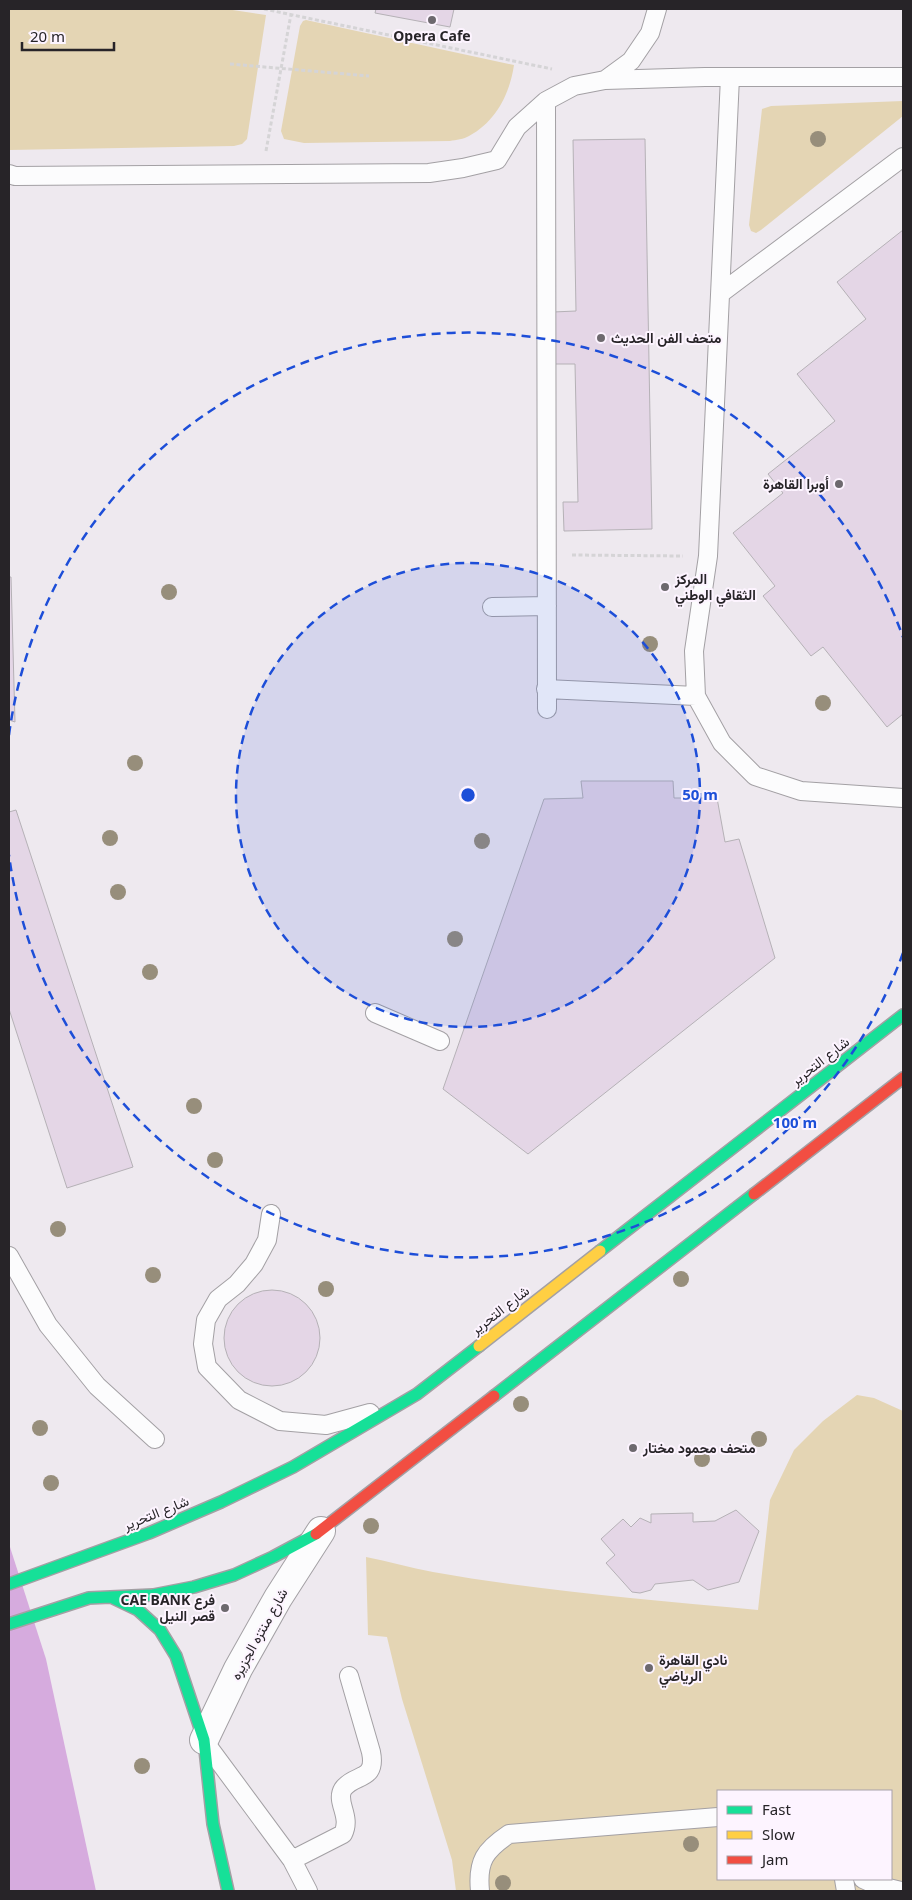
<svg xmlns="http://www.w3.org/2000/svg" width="912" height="1900" font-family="'Noto Sans',Vazirmatn,sans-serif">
	<rect width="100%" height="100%" fill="#eee9ef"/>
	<path fill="#e4d5b4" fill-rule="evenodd" d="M9,9h217l40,6 -19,124 -5,5 -8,2 -225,4z
		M306,20l208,45c-4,28 -18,57 -45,71 -5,3 -13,4 -19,5l-146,2 -20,-4 -3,-8 19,-105 3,-5z
		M903,101v15l-142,114 -5,3 -5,-2 -2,-6 13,-116 9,-3z
		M857,1395l17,3 29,13v480h-447l-4,-31 -50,-161 -15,-62 -19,-2 -2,-78c22,4 44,11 67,15 107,19 216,28 325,38l12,-110 24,-50 29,-29zM718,1791h173v88h-173z"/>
	<path fill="#d6abde" d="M9,1544l37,115 50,232h-87z"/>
	<path fill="#e4d6e6" stroke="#b5b1b6" d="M376,9h78l-4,18 -75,-14z
		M645,139l7,390 -88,2 -1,-29h15l-3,-138h-21l-1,-52 23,-1 -3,-171z
		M903,230v484l-16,13 -64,-80 -12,9 -48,-60 12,-10 -42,-53 50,-40 -15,-19 67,-53 -38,-47 69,-55 -29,-37z
		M9,577h2l4,145 -6,-2z
		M581,781h92l1,17h43l8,44 14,-3 36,119 -247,196 -85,-65 101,-290 39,-1z
		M16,810l117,357 -66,21 -58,-179v-197z
		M224 1338a48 48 0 1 1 96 0a48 48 0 1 1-96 0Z
		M736,1510l23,21 -20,51 -31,8 -15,-10 -38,4 -4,6 -11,3 -8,-1 -26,-29 9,-8 -14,-16 22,-20 8,8 9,-9 11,5v-9l42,-1v9l22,-1z"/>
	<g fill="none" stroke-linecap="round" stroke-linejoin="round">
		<defs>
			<path id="lane" d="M730,77l-22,479 -14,95 2,45 26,47 33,33 46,15 102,7
				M605,80l100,-3h198
				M546,101l1,608
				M9,174l6,2 414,-3 34,-5 34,-8 20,-33 29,-26 28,-15 31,-6 26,-19 19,-28 7,-24
				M721,293l182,-136
				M492,607l55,-1
				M546,689l150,7
				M375,1013l65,28
				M271,1214l-4,26 -13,24 -17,20 -19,15 -12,21 -3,24 4,23 32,33 41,21 46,4 44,-12
				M9,1256l39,69 49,61 58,53
				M207,1745l85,115 16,31
				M292,1860l51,-26c9,-18 -8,-32 0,-45 11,-16 34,-7 28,-37l-22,-76
				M844,1879l2,12
				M863,1879l13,6 25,6
				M480,1891c-3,-30 5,-41 29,-57l209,-17"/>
			<path id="street" d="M204,1740l34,-71 40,-71 43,-67"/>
			<path id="fast" d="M600,1251l303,-236
				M494,1396l260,-202
				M9,1584l140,-51 72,-31 72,-35 124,-73 62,-48
				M111,1597l27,13 22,20 16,26 28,84 9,84 15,67
				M9,1624l80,-26 64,-3 41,-8 40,-12 39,-18 43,-23"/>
			<path id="slow" d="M479,1346l121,-95"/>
			<path id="jam" d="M754,1194l149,-116
				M316,1534l178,-138"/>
		</defs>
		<use href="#lane" stroke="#a3a0a4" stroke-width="20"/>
		<use href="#street" stroke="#a3a0a4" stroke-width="30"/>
		<use href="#fast" stroke="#a3a0a4" stroke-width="14"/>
		<use href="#slow" stroke="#a3a0a4" stroke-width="14"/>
		<use href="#jam" stroke="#a3a0a4" stroke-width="14"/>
		<path stroke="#d5d4d6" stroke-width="3" stroke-dasharray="4 2.5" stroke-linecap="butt" d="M264,9l288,60
			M230,64l139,12
			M266,151l25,-137
			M572,555l111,1"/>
		<use href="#lane" stroke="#fcfcfd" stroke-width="18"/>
		<use href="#street" stroke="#fcfcfd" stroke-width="28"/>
		<use href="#fast" stroke="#16e098" stroke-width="11"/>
		<use href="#slow" stroke="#ffcf43" stroke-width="11"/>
		<use href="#jam" stroke="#f24e42" stroke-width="11"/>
	</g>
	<g fill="#978e7b">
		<circle cx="818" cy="139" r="8"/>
		<circle cx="169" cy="592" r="8"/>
		<circle cx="650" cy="644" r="8"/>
		<circle cx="823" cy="703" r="8"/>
		<circle cx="135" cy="763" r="8"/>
		<circle cx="110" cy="838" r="8"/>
		<circle cx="482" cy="841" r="8"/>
		<circle cx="118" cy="892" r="8"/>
		<circle cx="455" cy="939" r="8"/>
		<circle cx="150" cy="972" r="8"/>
		<circle cx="194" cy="1106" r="8"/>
		<circle cx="215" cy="1160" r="8"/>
		<circle cx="58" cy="1229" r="8"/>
		<circle cx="153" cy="1275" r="8"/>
		<circle cx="681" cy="1279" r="8"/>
		<circle cx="326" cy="1289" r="8"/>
		<circle cx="521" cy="1404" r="8"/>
		<circle cx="40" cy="1428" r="8"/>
		<circle cx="759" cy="1439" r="8"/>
		<circle cx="702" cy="1459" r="8"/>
		<circle cx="51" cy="1483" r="8"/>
		<circle cx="371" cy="1526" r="8"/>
		<circle cx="142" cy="1766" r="8"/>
		<circle cx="691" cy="1844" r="8"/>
		<circle cx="503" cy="1883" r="8"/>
	</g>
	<circle cx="468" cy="795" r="232" fill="#1d4ed8" fill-opacity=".12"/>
	<g fill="none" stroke="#1d4ed8" stroke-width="2.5" stroke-dasharray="9 6">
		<circle cx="468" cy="795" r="232"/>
		<path d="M903 953A463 463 0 0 1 9 855M9 735A463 463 0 0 1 903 637"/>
	</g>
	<g fill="#6d696e" stroke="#fdf4ff" stroke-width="2">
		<circle cx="432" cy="20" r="5"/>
		<circle cx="601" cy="338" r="5"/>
		<circle cx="839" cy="484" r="5"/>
		<circle cx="665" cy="587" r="5"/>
		<circle cx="633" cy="1448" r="5"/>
		<circle cx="225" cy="1608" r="5"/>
		<circle cx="649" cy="1668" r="5"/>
	</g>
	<g text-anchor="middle" stroke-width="4" stroke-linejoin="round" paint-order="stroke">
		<g font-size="14" font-weight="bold" fill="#272428" stroke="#fdf4ff" text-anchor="start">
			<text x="432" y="41" text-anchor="middle">Opera Cafe</text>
			<text x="611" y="343">متحف الفن الحديث</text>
			<text x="829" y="489" text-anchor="end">أوبرا القاهرة</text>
			<text x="675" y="584">المركز<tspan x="675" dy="16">الثقافي الوطني</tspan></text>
			<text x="643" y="1453">متحف محمود مختار</text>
			<text x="215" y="1605" text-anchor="end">CAE BANK فرع<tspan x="215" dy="16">قصر النيل</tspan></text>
			<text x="659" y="1665">نادي القاهرة<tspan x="659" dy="16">الرياضي</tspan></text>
		</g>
		<g font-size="14" fill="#272428" stroke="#fdf4ff">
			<text transform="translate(820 1061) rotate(-38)" y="5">شارع التحرير</text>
			<text transform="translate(500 1310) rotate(-38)" y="5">شارع التحرير</text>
			<text transform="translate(156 1513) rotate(-22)" y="5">شارع التحرير</text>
			<text transform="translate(259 1634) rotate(-61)" y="5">شارع منتزه الجزيره</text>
		</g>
	</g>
	<circle cx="468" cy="795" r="8" fill="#1d4ed8" stroke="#fdf4ff" stroke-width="2.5"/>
	<g font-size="15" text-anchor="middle" font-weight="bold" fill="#1d4ed8" stroke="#fdf4ff" stroke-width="4" stroke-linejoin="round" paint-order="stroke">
		<text x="700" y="800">50 m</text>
		<text x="795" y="1128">100 m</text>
	</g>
	<rect width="912" height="1900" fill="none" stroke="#272428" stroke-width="20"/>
	<rect x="717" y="1790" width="175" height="90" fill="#fdf4ff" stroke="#a7a1a9"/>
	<rect x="727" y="1806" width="25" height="8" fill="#16e098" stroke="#a7a1a9"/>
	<text x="762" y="1815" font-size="15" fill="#272428">Fast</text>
	<rect x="727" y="1831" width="25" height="8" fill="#ffcf43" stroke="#a7a1a9"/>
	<text x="762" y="1840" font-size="15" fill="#272428">Slow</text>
	<rect x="727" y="1856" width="25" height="8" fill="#f24e42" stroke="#a7a1a9"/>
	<text x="762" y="1865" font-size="15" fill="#272428">Jam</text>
	<path d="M22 42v8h92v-8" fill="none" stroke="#272428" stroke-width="2.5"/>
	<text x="30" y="42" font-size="15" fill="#272428" stroke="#fdf4ff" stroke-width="4" paint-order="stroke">20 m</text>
</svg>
